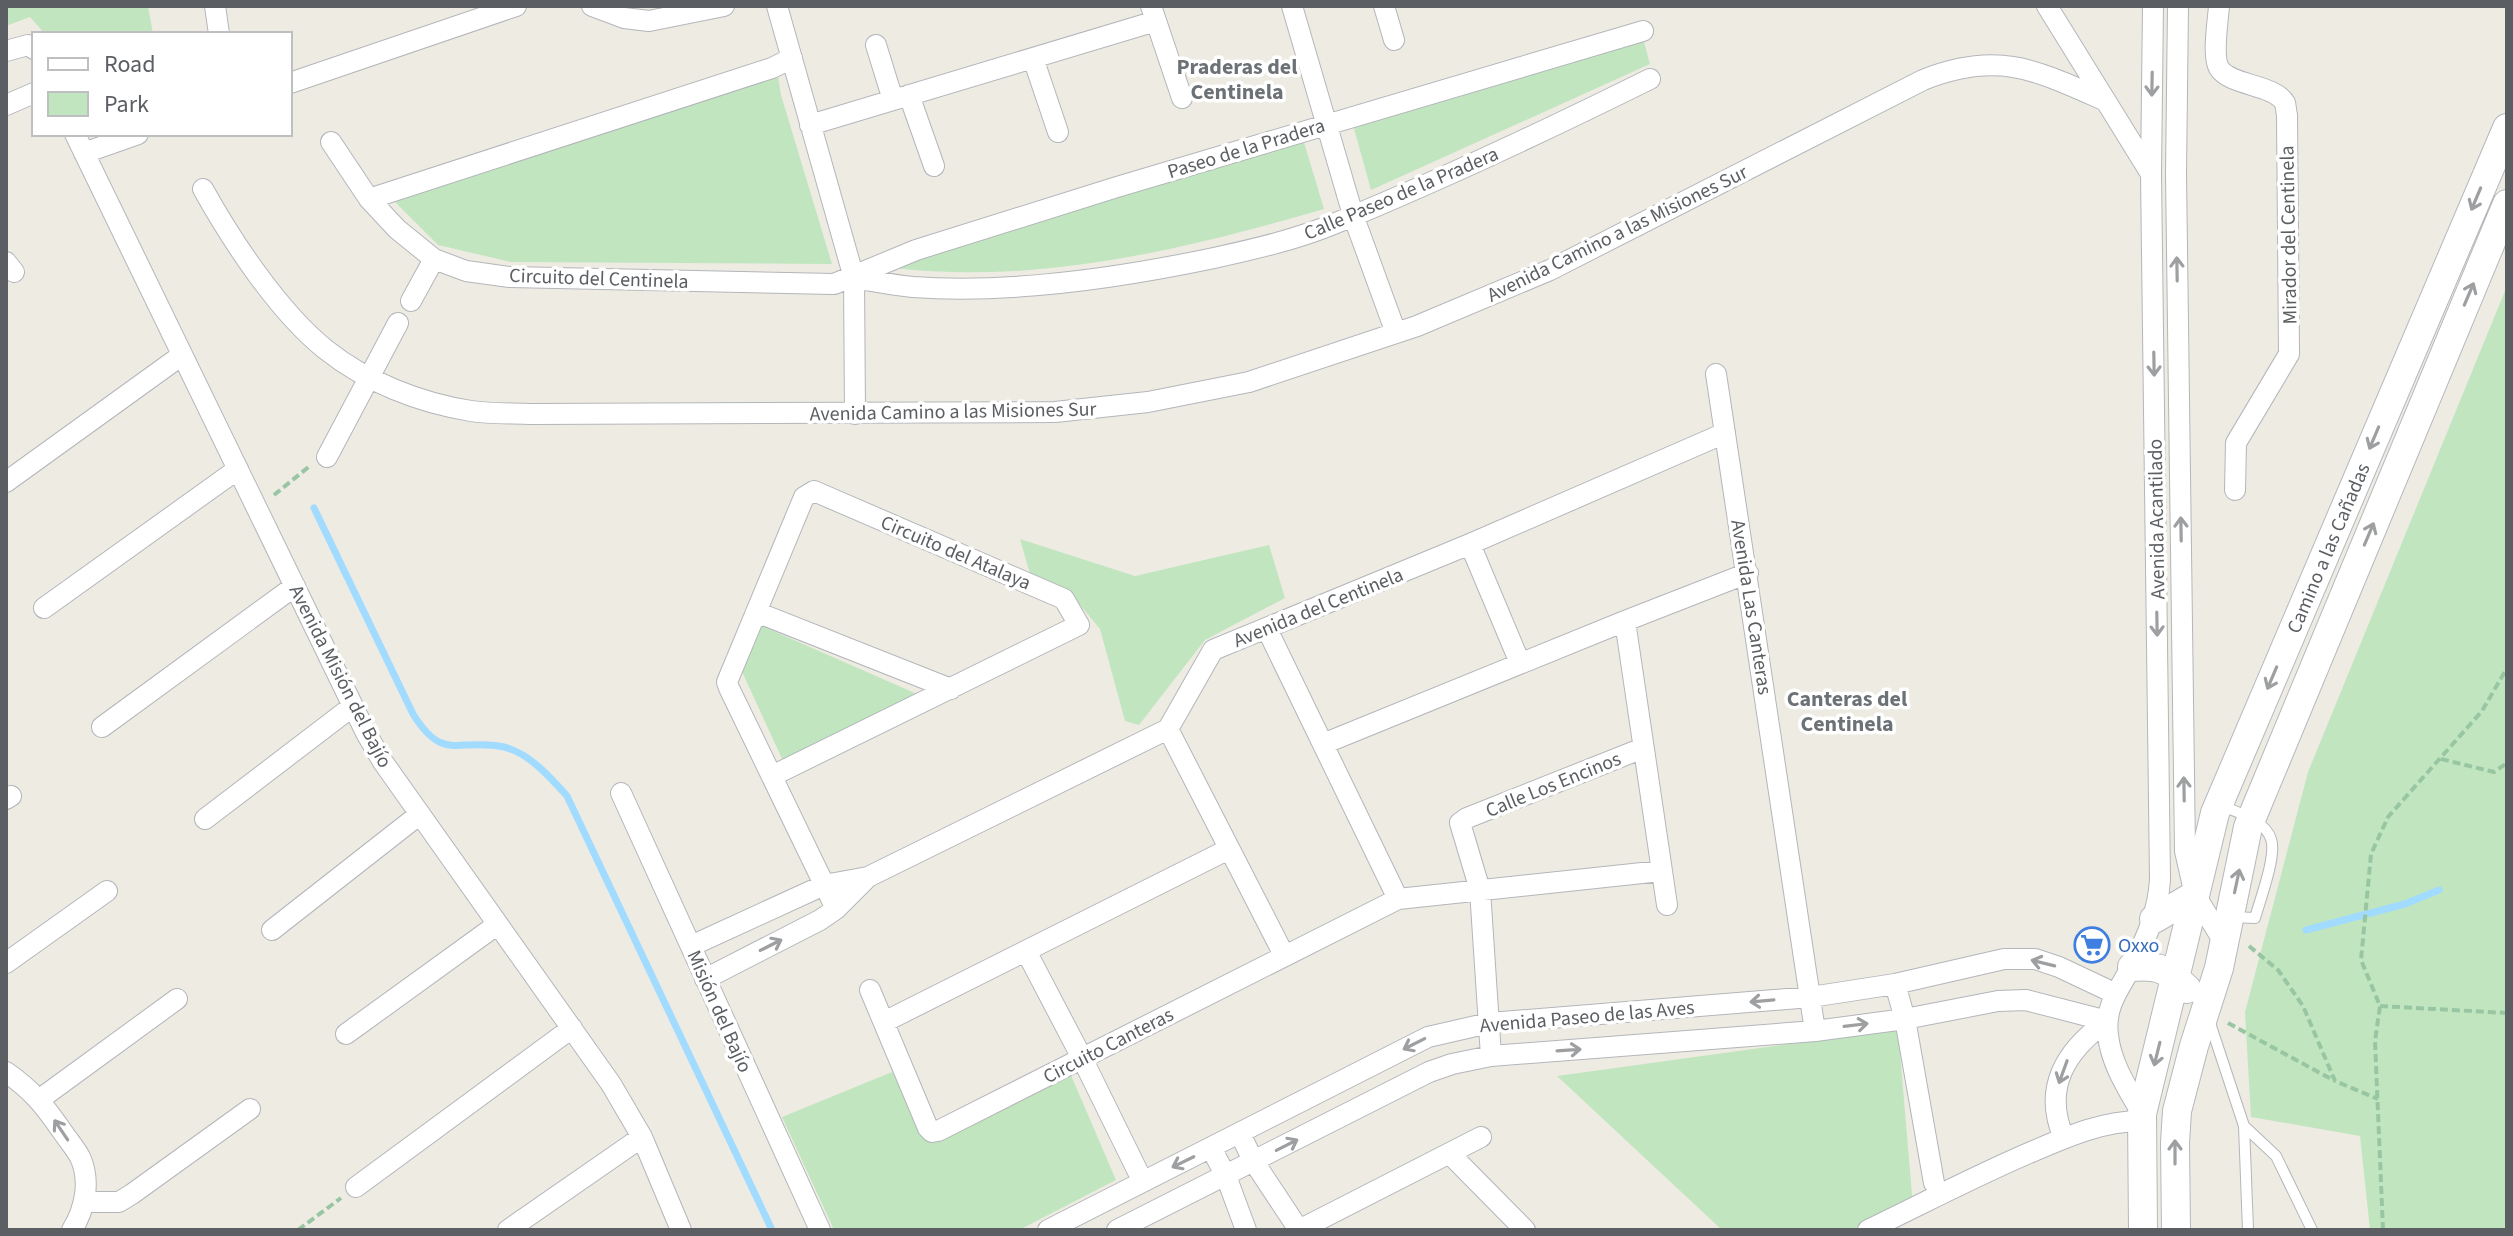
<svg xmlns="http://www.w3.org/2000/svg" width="2513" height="1236" font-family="'Source Sans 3',sans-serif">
	<rect width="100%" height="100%" fill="#eeebe3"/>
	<path fill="#c1e6bf" d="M6,6h142l5,28h-108l-15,-17 -24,9z
		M1641,31l9,33 -279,126 -18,-65z
		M778,76l3,19 51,169 -321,-2 -73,-17 -46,-46z
		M1303,139l21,70c-138,40 -285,76 -430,59l28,-16z
		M2507,286v944h-137l-10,-94 -109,-19 -6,-105 63,-240z
		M1020,539l115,37 134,-31 16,53 -80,42 -66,85 -14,-4 -25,-92 -29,-35 -39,-13z
		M762,626l155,68 -134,67 -45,-98z
		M1898,1029l15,177 -48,24h-143l-165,-154z
		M892,1072l38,68 140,-67 46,107 -97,50h-185l-52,-113z"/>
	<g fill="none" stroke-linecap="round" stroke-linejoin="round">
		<path stroke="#a1dbff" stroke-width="7" d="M314,508l99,206c31,50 46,23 91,33 25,6 46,30 63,49l205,434
			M2306,930l99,-26 34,-14"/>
		<defs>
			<path id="service" d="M2220,805c16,7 45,15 51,34 6,16 -11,61 -16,79l-23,-1
				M2209,1020l35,106 32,30 36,74
				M2244,1126l4,104"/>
			<path id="minor" d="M215,6l4,28
				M592,6l32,12 25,3 75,-15
				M777,6l77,272 1,136
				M1151,6l31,92
				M1292,6l61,209 43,118
				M1384,6l10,34
				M2047,6l104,168
				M2178,6l-2,168 9,677 10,44 29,47
				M2219,6c-1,15 -7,50 0,62 11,18 55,16 66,35 1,4 1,8 2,12l2,239 -53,89 -1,47
				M876,45l17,55
				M6,51l22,-6 6,4
				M1033,58l25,74
				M290,83l226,-77
				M909,95l25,71
				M6,105l28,-12
				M810,125l346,-104
				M75,134l291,599 17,29 228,322 31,53 39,93
				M331,142l38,57 28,30 37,30 32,12 44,6 324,7 82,-34 201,-63 526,-156
				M84,153l54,-19
				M203,189c29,52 75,122 122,160 41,33 95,54 146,62 20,3 42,2 62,3l522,-2 93,-10 101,-20 168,-56 133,-56 373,-190c75,-30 113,-10 183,21
				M369,199l403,-131 20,-10
				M6,262l8,10
				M854,278c19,3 39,7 59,9 98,7 206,-9 301,-29 41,-9 84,-19 122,-35 107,-44 211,-93 314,-144
				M411,301l23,-42
				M1716,374l99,657
				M327,457l71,-134
				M6,482l176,-127
				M1470,544l50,119
				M44,608l194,-139
				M756,612l195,77
				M1625,621l42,284
				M1267,629l131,270
				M102,727l193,-141
				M1168,729l116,226
				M1323,744l302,-123 123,-48
				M772,776l307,-151 -15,-26 -250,-108 -10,6 -77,185 2,6 107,221
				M621,793l199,437
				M6,799l5,-3
				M205,819l148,-113
				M272,930l148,-116
				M691,946l133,-61 44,-8 300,-148 45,-79 257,-106 255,-111
				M1026,951l56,107 61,124
				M6,963l101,-72
				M705,979l115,-59 16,-11 32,-32
				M1895,984l10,35 29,164
				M870,990l58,138 4,4 6,-1 460,-232 263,-28
				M884,1022l345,-173
				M346,1034l152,-110
				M1491,1056l-11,-166 -20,-67 7,-5 176,-70
				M6,1072c27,19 37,32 56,59 6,9 13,17 18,26 11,24 5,52 -8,73
				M40,1099l137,-100
				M2142,1114c-14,-25 -31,-50 -34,-79 -4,-30 13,-48 26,-73 14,-27 24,-52 26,-82l-9,-706 2,-168
				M1240,1134l14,28 45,68
				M2064,1138c-22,-50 2,-88 43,-117
				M1211,1148l15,28 20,54
				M1450,1154l75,76
				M356,1187l216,-159
				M85,1202h34l13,-8 118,-85
				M508,1230l134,-93
				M1048,1230l380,-193 61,-14 322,-26 84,-13 109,-25h31l24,8 55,26
				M1117,1230l312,-158 23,-8 39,-8 324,-25 90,-12 93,-18 28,-1 81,21
				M1299,1230l182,-93
				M1868,1230c56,-27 111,-56 168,-80 35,-15 68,-29 106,-29"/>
			<path id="secondary" d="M2154,919l41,-24
				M2132,967c28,-2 35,2 55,22
				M2143,1230l-1,-116 73,-301 292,-685
				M2176,1230l-1,-87 2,-32 17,-65 25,-78 29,-141 259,-623"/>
		</defs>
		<use href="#service" stroke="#b3b6ba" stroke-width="12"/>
		<use href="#minor" stroke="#b3b6ba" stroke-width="22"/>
		<use href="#secondary" stroke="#b4b8bd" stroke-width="30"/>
		<path stroke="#98c6a3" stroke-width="4" stroke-dasharray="8 4" stroke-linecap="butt" d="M274,495l37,-30
			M2441,759l53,13 13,-9
			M2249,946l29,24 25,36 32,75 43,18
			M2380,1006l127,7
			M2228,1023l105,57
			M298,1230l43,-32
			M2383,1230l-8,-189 5,-35 -19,-46 10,-106 17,-37 94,-106 25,-43"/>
		<use href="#service" stroke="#fff" stroke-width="10"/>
		<use href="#minor" stroke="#fff" stroke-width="20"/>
		<use href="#secondary" stroke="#fff" stroke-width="28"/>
	</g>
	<defs><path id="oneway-shaft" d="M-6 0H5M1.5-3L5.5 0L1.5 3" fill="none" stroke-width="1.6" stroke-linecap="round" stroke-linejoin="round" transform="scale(2)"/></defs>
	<g stroke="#9d9fa1">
		<use href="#oneway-shaft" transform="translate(2152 84) rotate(91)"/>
		<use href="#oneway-shaft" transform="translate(2476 199) rotate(113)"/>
		<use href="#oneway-shaft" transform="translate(2177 269) rotate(-91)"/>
		<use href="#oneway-shaft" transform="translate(2469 294) rotate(-67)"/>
		<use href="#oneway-shaft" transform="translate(2154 364) rotate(89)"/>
		<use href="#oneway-shaft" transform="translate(2374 438) rotate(113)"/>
		<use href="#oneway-shaft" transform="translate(2181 529) rotate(-91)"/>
		<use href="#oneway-shaft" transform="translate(2369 534) rotate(-67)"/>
		<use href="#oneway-shaft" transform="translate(2157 624) rotate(89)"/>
		<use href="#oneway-shaft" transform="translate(2272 678) rotate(113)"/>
		<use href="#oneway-shaft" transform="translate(2184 789) rotate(-91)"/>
		<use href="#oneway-shaft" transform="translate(2237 881) rotate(-78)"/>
		<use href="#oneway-shaft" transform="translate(771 945) rotate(-27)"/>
		<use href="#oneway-shaft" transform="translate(2043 963) rotate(-166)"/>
		<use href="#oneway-shaft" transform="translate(1762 1001) rotate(175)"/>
		<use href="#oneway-shaft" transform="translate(1856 1025) rotate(-7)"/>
		<use href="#oneway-shaft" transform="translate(1414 1044) rotate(153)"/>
		<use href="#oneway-shaft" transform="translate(1569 1050) rotate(-4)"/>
		<use href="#oneway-shaft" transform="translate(2157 1054) rotate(104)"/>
		<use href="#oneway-shaft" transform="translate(2063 1072) rotate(110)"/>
		<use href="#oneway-shaft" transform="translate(61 1130) rotate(-124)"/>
		<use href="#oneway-shaft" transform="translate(1287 1145) rotate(-27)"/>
		<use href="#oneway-shaft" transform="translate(2175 1152) rotate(-90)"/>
		<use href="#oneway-shaft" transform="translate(1183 1162) rotate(154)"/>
	</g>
	<defs>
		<symbol id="supermarket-ring" viewBox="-11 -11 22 22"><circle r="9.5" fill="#fff" stroke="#3f7fe0" stroke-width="1.5"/><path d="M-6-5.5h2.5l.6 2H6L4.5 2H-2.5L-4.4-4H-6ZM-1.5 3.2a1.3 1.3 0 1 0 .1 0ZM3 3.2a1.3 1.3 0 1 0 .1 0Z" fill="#3f7fe0"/></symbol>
	</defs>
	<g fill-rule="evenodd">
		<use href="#supermarket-ring" x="2072" y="925" width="40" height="40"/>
	</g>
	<g text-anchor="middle" stroke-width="7" stroke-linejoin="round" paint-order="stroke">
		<g font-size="20" fill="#5b5f63" stroke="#fff">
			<text transform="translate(1246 148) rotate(-17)" y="7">Paseo de la Pradera</text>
			<text transform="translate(1401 193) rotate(-23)" y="7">Calle Paseo de la Pradera</text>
			<text transform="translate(1617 233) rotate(-26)" y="7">Avenida Camino a las Misiones Sur</text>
			<text transform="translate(2288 235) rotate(-91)" y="7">Mirador del Centinela</text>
			<text transform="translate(599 278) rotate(2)" y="7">Circuito del Centinela</text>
			<text transform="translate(953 411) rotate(-1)" y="7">Avenida Camino a las Misiones Sur</text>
			<text transform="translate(2156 519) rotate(-91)" y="7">Avenida Acantilado</text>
			<text transform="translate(2328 548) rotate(-67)" y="7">Camino a las Cañadas</text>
			<text transform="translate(956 552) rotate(23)" y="7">Circuito del Atalaya</text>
			<text transform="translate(1318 607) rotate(-22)" y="7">Avenida del Centinela</text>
			<text transform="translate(1752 607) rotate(81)" y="7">Avenida Las Canteras</text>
			<text transform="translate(341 676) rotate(63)" y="7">Avenida Misión del Bajío</text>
			<text transform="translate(1553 784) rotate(-22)" y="7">Calle Los Encinos</text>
			<text transform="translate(720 1011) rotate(66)" y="7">Misión del Bajío</text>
			<text transform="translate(1587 1016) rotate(-5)" y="7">Avenida Paseo de las Aves</text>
			<text transform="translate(1108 1045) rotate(-27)" y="7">Circuito Canteras</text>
		</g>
		<g font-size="20" fill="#366cbe" stroke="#fff" text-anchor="start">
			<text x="2118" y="952">Oxxo</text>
		</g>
		<g font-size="22" font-weight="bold" fill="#6c7175" stroke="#fff">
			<text x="1237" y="74">Praderas del<tspan x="1237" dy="25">Centinela</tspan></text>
			<text x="1847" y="706">Canteras del<tspan x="1847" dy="25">Centinela</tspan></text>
		</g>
	</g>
	<rect width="2513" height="1236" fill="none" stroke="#5b5f63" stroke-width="16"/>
	<rect x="32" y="32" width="260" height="104" fill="#ffffff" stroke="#bdbfc1" stroke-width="2"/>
	<rect x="48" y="58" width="40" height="12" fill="#ffffff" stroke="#bdbfc1" stroke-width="2"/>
	<text x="104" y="72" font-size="24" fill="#5b5f63">Road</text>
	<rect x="48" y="92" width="40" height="24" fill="#c1e6bf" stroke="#bdbfc1" stroke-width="2"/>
	<text x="104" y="112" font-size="24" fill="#5b5f63">Park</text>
</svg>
